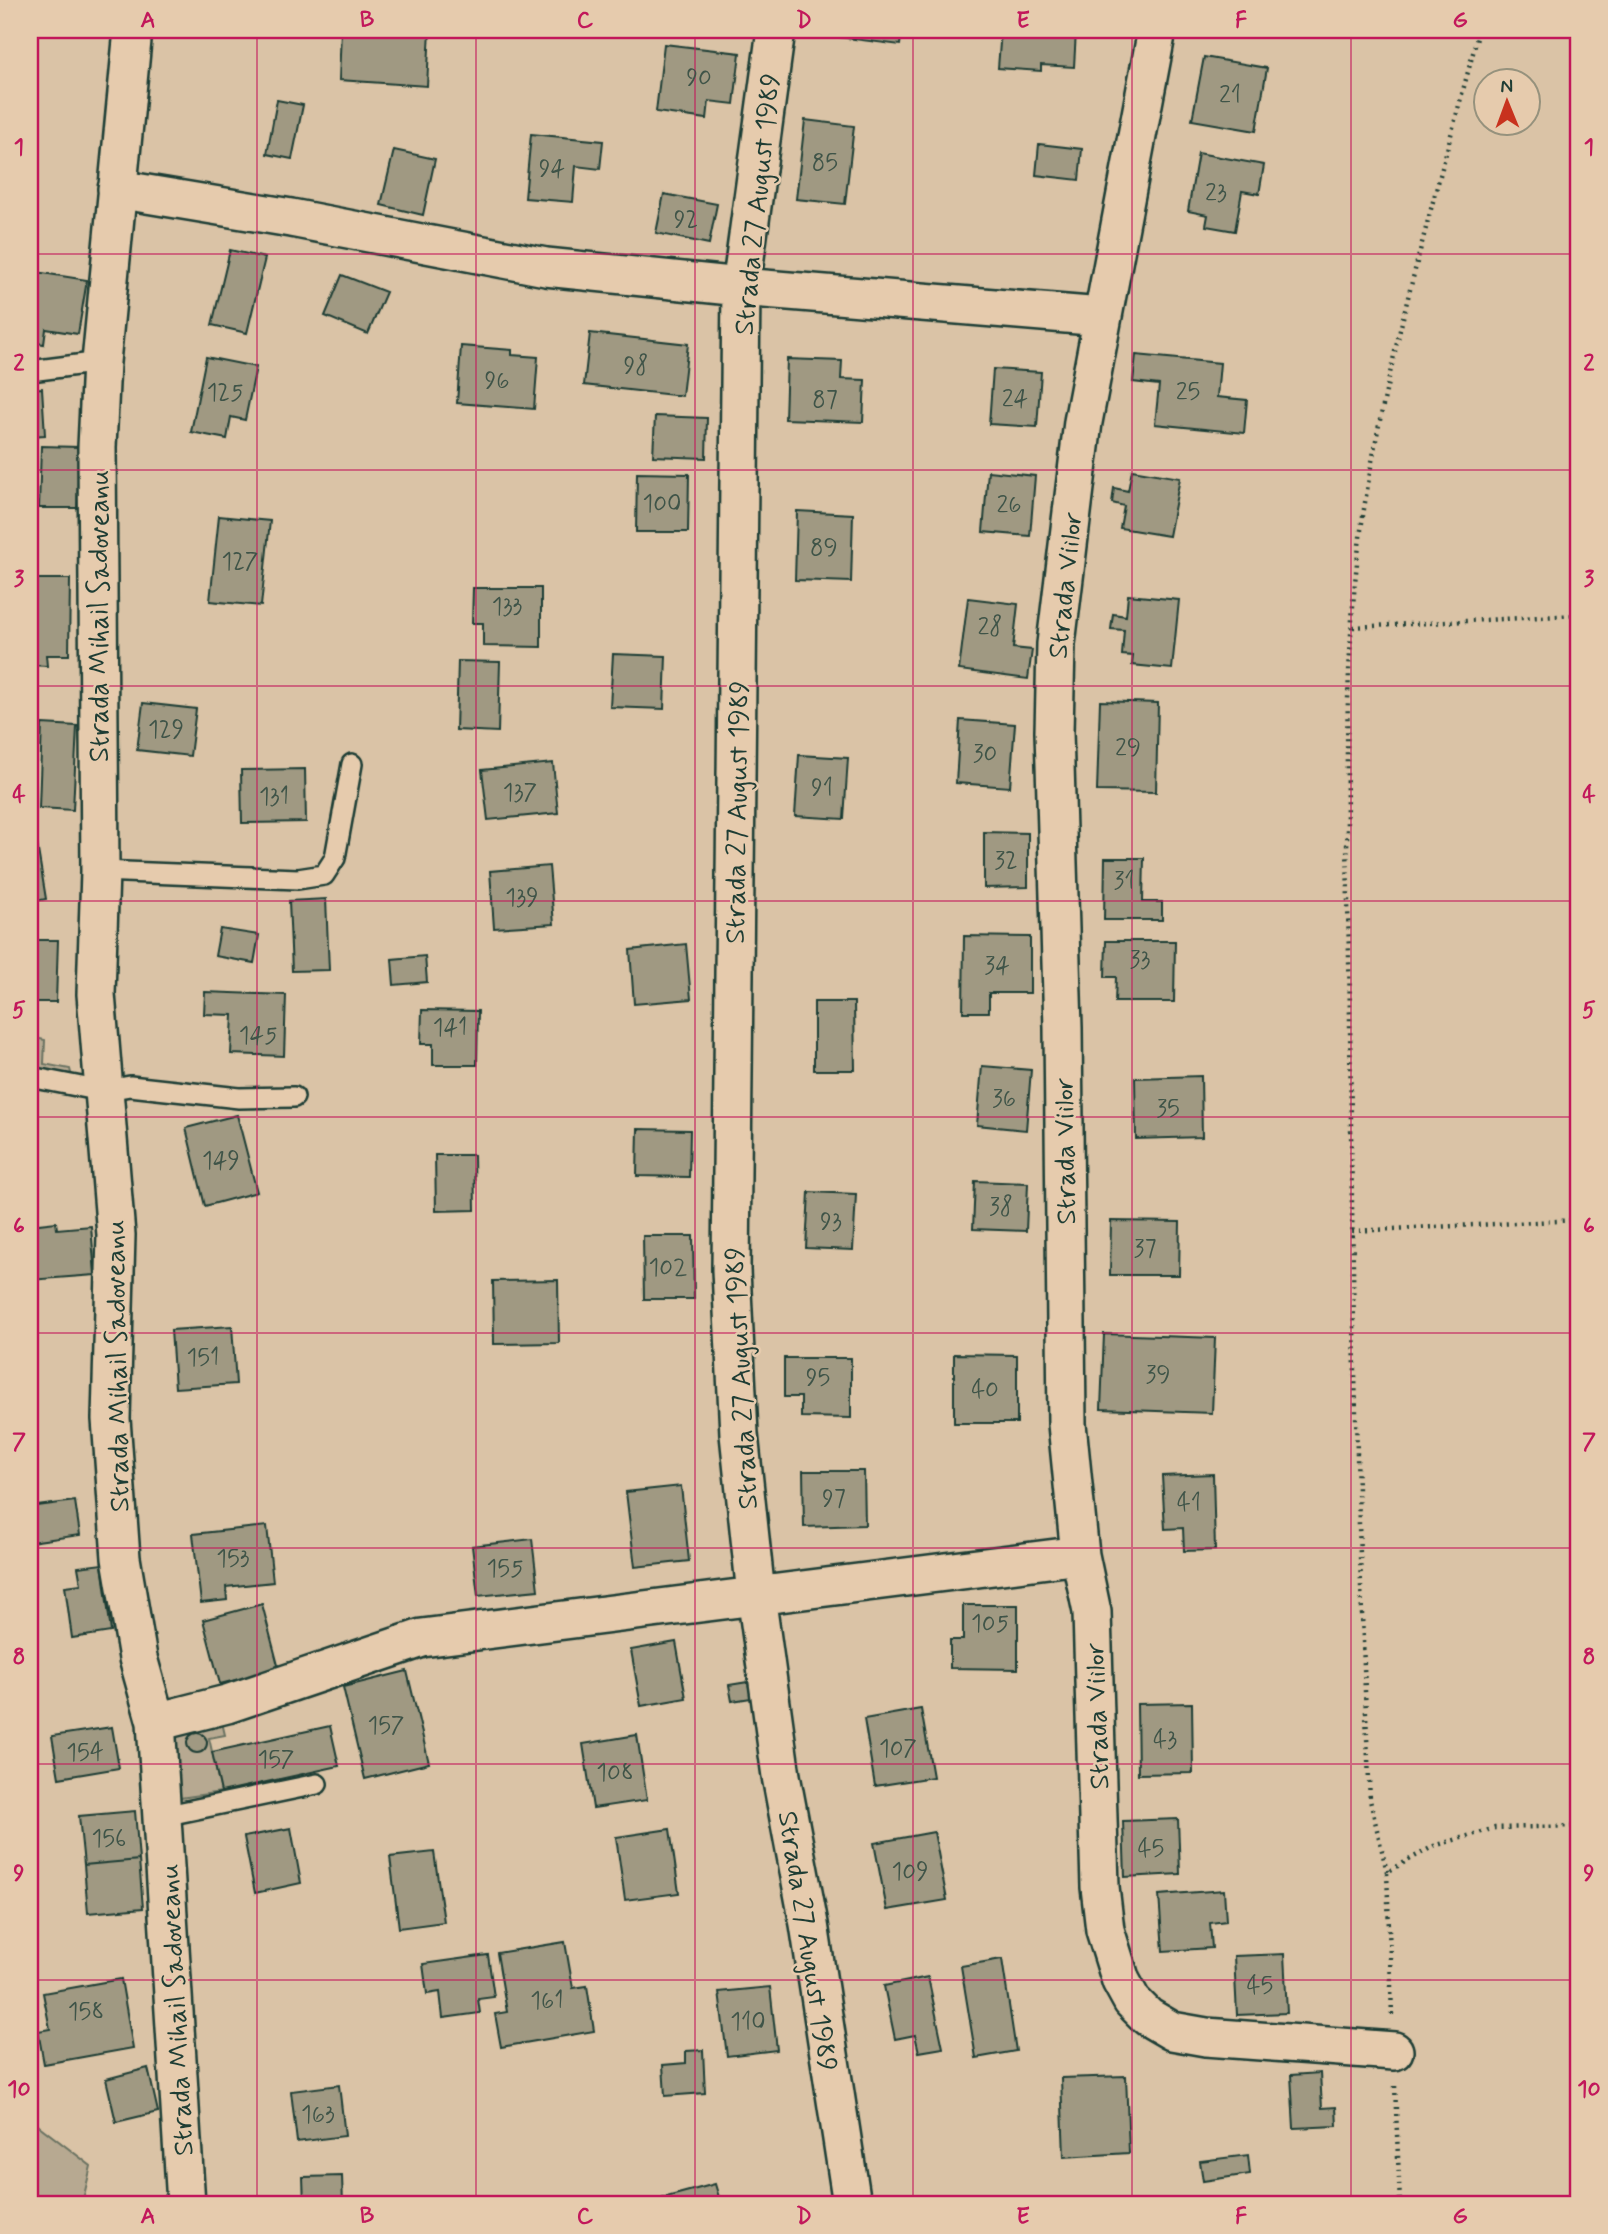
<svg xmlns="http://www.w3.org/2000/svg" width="1608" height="2234" font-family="Mynerve,sans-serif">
	<rect width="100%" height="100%" fill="#dac3a6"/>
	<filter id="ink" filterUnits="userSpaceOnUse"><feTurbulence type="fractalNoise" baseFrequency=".0143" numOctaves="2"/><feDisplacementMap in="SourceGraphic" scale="14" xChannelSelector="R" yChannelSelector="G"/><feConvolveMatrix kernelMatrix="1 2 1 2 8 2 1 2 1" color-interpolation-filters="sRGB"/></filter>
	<g filter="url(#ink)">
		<path fill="#b7a991" stroke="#6b7362" stroke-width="2" d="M30,1037l15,3 -1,24 26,5 2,8 -42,-9z
			M221,1718l4,17 -16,3 12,54 -41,6 -8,-68z
			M30,2119l61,47 -9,38h-52z"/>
		<path fill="#a09982" stroke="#1f3d34" stroke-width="2" d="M341,30h89l-3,56 -88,-6z
			M839,30h63l-2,15 -62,-8z
			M1001,30l75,1 -2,36 -33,-2v6l-43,-3z
			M664,44l76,9 -6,51 -25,-3 -2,18 -51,-7z
			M1204,57l63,11 -11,63 -64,-11z
			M277,100l26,5 -11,54 -25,-5z
			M805,120l49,6 -9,78 -49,-5z
			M531,134l72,7 -3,28 -24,-3 -3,36 -48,-4z
			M1039,144l43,5 -3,31 -43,-5z
			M394,150l41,9 -12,56 -42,-10z
			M1198,153l66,12 -5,29 -17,-3 -7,40 -29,-5 2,-11 -20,-4z
			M664,194l53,10 -8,40 -53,-11z
			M230,250l35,8 -18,75 -35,-8z
			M30,271l57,9 -9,54 -32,-5 -2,15 -14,-2z
			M342,275l44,17 -18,42 -43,-18z
			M590,333l98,11 -6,52 -98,-11z
			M461,346l51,4v5l26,2 -4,52 -77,-6z
			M1136,355l84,8 -3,34 30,3 -3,33 -89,-9 4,-39 -26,-3z
			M206,357l50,10 -11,53 -14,-3 -4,22 -36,-7z
			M787,359l55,2 -1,18 24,1 -2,42 -78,-3z
			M993,369l48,3 -4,55 -48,-3z
			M42,388l3,47 -15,1v-47z
			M655,416l52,2 -1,40 -53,-2z
			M41,446l38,1 -2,61h-38z
			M1132,470l48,8 -11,58 -49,-8 4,-22 -12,-3 2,-15 14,3z
			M988,471l47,5 -5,60 -47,-4z
			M637,473l52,1 -1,58h-52z
			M797,511l56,3 -2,68 -56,-2z
			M219,516l51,5 -9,85 -51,-5z
			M30,579h40l-1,76h-23l1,11 -17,-1z
			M473,588h68v59l-58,-1v-23h-11z
			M1128,595l51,5 -7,69 -40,-4 1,-9 -11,-1 2,-25 -13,-1 2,-15 13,2z
			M968,598l50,6 -5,44 19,2 -4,29 -69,-9z
			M613,654l53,2 -2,53 -54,-2z
			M458,661l42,1 -2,70 -42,-2z
			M1100,701l58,2 -2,89 -59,-1z
			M143,703l53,6 -6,47 -53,-6z
			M960,720l55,4 -5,63 -54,-4z
			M42,724l35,2 -4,84 -34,-2z
			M799,755l49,3 -4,61 -49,-3z
			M553,763l5,50 -70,7 -6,-50z
			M305,769l1,53 -64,1 -1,-53z
			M984,832l44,1v54l-44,1z
			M36,838l10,61 -16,3v-63z
			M1105,858h39l-1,44h19v18h-58z
			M549,866l5,58 -60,4 -4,-57z
			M326,899l3,71 -37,1 -3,-70z
			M220,929l39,6 -5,28 -39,-7z
			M964,936l66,1v56h-41v19h-26z
			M30,940h28l-2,62h-26z
			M1106,941h69l-1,61h-59l1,-25h-11z
			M686,944l5,55 -57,5 -4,-54z
			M425,956l2,26 -33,3 -2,-26z
			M205,992l81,3 -2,61 -53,-2 2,-39 -29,-1z
			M814,1002h40l1,68h-41z
			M422,1010l56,1 -1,54h-44v-21h-12z
			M982,1066l49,4 -5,60 -49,-5z
			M1201,1076l1,61 -66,2 -1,-61z
			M237,1115l20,77 -52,14 -19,-78z
			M638,1129l52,1 -1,47 -52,-1z
			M435,1155h39l1,55 -39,1z
			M975,1181l53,2 -2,48 -53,-2z
			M809,1192l47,2 -3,56 -47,-2z
			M1111,1221l69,1 -1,53h-69z
			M56,1222l1,7 34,-3 4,49 -65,5v-55z
			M643,1236h50l1,63h-50z
			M558,1280l1,63 -65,1 -1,-63z
			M34,1307l3,30 -7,1v-30z
			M232,1326l4,58 -61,4 -4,-58z
			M1104,1334l111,4 -3,75 -111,-4z
			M954,1354l63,1v68h-63z
			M784,1358h67v60l-50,-1v-20h-17z
			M803,1471h61l1,54 -61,2z
			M1213,1474l2,76 -31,1 -1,-23 -18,1 -3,-53z
			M681,1486l8,75 -54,6 -9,-75z
			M75,1501l5,34 -50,7v-35z
			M267,1526l6,56 -47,5 1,13 -26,3 -8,-69z
			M532,1539l6,51 -60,6 -6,-50z
			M102,1564l9,68 -39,6 -7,-52 16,-2 -3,-17z
			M262,1604l17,65 -59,15 -17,-64z
			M963,1605h55v64l-68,-1v-28h13z
			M676,1642l10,56 -45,8 -10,-56z
			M407,1671l22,92 -64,16 -22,-92z
			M748,1682l3,16 -19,3 -3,-16z
			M1192,1703l1,70 -55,1 -1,-70z
			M921,1709l12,68 -58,9 -11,-67z
			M330,1726l9,40 -118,26 -9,-40z
			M112,1727l7,41 -60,10 -7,-42z
			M187 1743a10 10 0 1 1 20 0a10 10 0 1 1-20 0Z
			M637,1735l10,65 -54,8 -10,-64z
			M135,1811l4,49 -55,5 -5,-49z
			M1178,1819l2,55 -55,3 -2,-56z
			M291,1828l10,55 -46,10 -11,-56z
			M670,1829l9,64 -54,7 -9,-63z
			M934,1832l13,68 -60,10 -13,-67z
			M434,1852l10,70 -45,6 -9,-71z
			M139,1860l4,48 -55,5 -4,-48z
			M1224,1890l2,31 -16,2 2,25 -49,3 -4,-56z
			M565,1942l8,46 14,-2 7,45 -93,16 -6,-33 12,-2 -10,-59z
			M1284,1954l3,59 -50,2 -3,-59z
			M488,1955l6,42 -16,2 2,14 -37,5 -3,-26 -13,2 -4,-30z
			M1002,1959l14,92 -40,7 -15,-92z
			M928,1977l15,71 -24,4 -4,-17 -20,4 -11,-53z
			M121,1979l12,69 -89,16 -6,-33 12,-2 -7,-36z
			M770,1987l7,63 -50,6 -8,-64z
			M703,2050l2,43 -40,3 -2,-31 23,-2v-12z
			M148,2068l10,44 -42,10 -10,-43z
			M1320,2073l2,35 14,-1 1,19 -43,2 -3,-53z
			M1126,2076l3,77 -65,4 -3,-79z
			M339,2085l6,51 -48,6 -6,-51z
			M1248,2155l2,19 -47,7 -3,-20z
			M342,2176l1,28h-39l-1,-27z
			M715,2184l6,20h-56l-2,-6z
			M995,2199l1,5h-31z"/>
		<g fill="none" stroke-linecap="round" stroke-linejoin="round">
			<defs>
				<path id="lane" d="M30,371l71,-9
					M100,871l198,8 26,-4 11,-17 17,-94
					M30,1077l72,14 28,-5 109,12 55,-1
					M163,1816l154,-32"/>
				<path id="street" d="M133,30l-32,332 -4,85 3,424 -4,123 20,241 -5,184 10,139 17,100 18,64 30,482
					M776,30l-35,257 -10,983 8,164 17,161 25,181 28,148 43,280
					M1157,30l-74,392 -27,222 -2,88 9,296 4,396 13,131 12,57 8,275 5,43 16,51 11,20 16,16 24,14 34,6 188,14
					M117,189l174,29 255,49 195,20 361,30
					M156,1722l71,-18 195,-66 658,-83"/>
			</defs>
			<use href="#lane" stroke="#1f3d34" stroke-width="24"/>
			<use href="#street" stroke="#1f3d34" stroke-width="42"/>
			<path stroke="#1f3d34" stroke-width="4.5" stroke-dasharray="2 5" stroke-linecap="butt" d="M1353,627l225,-12
				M1352,1231l226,-11
				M1387,1872l-17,-72c-13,-260 -18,-520 -20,-780 -2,-166 -11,-347 14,-511 25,-162 74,-321 115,-479
				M1392,2015l-5,-143 47,-26 61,-18 83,-2
				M1395,2086l5,118"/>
			<use href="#lane" stroke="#e6cbad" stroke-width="19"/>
			<use href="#street" stroke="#e6cbad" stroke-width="37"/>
		</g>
	</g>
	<path fill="none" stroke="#c2185b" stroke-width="2" stroke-opacity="0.55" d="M257,30v2174M476,30v2174M695,30v2174M913,30v2174M1132,30v2174M1351,30v2174M30,254h1548M30,470h1548M30,686h1548M30,901h1548M30,1117h1548M30,1333h1548M30,1548h1548M30,1764h1548M30,1980h1548"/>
	<g text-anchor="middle" stroke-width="5" stroke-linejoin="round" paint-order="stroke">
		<g font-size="24" fill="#3f5448">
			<text x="699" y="85">90</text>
			<text x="1230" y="102">21</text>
			<text x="825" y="170">85</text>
			<text x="552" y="176">94</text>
			<text x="1216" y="200">23</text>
			<text x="686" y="227">92</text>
			<text x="636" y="373">98</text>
			<text x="497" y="388">96</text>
			<text x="1188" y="399">25</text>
			<text x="225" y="400">125</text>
			<text x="1015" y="406">24</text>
			<text x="825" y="407">87</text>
			<text x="662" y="511">100</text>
			<text x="1009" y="512">26</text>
			<text x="824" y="555">89</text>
			<text x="240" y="569">127</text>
			<text x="507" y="614">133</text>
			<text x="990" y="634">28</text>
			<text x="166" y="737">129</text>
			<text x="1128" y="755">29</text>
			<text x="985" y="761">30</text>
			<text x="822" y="795">91</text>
			<text x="520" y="800">137</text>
			<text x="274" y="804">131</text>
			<text x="1006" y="868">32</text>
			<text x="1124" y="888">31</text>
			<text x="522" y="905">139</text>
			<text x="1140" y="967">33</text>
			<text x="997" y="973">34</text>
			<text x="450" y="1035">141</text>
			<text x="258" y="1043">145</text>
			<text x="1004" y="1106">36</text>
			<text x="1168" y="1116">35</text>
			<text x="221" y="1168">149</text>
			<text x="1001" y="1214">38</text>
			<text x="831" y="1229">93</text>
			<text x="1145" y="1256">37</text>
			<text x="668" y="1275">102</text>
			<text x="203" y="1365">151</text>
			<text x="1158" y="1382">39</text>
			<text x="818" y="1385">95</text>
			<text x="985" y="1397">40</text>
			<text x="834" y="1506">97</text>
			<text x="1189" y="1510">41</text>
			<text x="233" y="1566">153</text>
			<text x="505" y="1576">155</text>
			<text x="990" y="1631">105</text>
			<text x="386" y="1733">157</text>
			<text x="1165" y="1747">43</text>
			<text x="898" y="1756">107</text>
			<text x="85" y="1760">154</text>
			<text x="276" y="1767">157</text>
			<text x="615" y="1780">108</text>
			<text x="109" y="1846">156</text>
			<text x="1151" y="1856">45</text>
			<text x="910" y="1879">109</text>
			<text x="1260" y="1993">45</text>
			<text x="547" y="2008">161</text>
			<text x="86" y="2019">158</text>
			<text x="748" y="2029">110</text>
			<text x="318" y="2122">163</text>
		</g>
		<g font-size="28" fill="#1f3d34" stroke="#e6cbad">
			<text transform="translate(756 204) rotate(-84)" y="10">Strada 27 August 1989</text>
			<text transform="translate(1064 585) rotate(-84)" y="10">Strada Viilor</text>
			<text transform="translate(98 616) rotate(-90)" y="10">Strada Mihail Sadoveanu</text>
			<text transform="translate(736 812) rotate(-89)" y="10">Strada 27 August 1989</text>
			<text transform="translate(1064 1151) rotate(-91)" y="10">Strada Viilor</text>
			<text transform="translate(116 1366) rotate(-91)" y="10">Strada Mihail Sadoveanu</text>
			<text transform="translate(740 1378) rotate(-93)" y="10">Strada 27 August 1989</text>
			<text transform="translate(1096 1716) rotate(-92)" y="10">Strada Viilor</text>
			<text transform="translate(809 1941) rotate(81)" y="10">Strada 27 August 1989</text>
			<text transform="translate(175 2010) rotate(-93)" y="10">Strada Mihail Sadoveanu</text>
		</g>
	</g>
	<rect width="1608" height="2234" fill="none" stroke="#e6cbad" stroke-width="77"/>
	<g transform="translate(1507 102) rotate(359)"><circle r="33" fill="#e6cbad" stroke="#96927d" stroke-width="2"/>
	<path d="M0-5L12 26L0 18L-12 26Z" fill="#c8321e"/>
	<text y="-10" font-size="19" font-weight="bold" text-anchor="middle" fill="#1f3d34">N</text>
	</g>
	<rect x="38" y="38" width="1532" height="2158" fill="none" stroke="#c2185b" stroke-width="2.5"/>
	<g font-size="23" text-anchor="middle" font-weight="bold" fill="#c2185b">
		<text x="148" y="27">A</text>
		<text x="367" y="27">B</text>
		<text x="585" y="27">C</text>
		<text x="804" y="27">D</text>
		<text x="1023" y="27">E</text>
		<text x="1241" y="27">F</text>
		<text x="1460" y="27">G</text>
		<text x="19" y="154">1</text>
		<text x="1589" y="154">1</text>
		<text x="19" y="370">2</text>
		<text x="1589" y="370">2</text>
		<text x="19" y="586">3</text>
		<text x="1589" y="586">3</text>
		<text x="19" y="801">4</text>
		<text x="1589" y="801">4</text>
		<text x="19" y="1017">5</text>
		<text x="1589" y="1017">5</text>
		<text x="19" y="1233">6</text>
		<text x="1589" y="1233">6</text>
		<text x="19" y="1449">7</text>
		<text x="1589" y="1449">7</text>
		<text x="19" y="1664">8</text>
		<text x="1589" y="1664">8</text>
		<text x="19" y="1880">9</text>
		<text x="1589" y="1880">9</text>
		<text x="19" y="2096">10</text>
		<text x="1589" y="2096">10</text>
		<text x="148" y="2223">A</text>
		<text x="367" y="2223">B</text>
		<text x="585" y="2223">C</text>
		<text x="804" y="2223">D</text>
		<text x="1023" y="2223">E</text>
		<text x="1241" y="2223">F</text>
		<text x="1460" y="2223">G</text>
	</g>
</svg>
